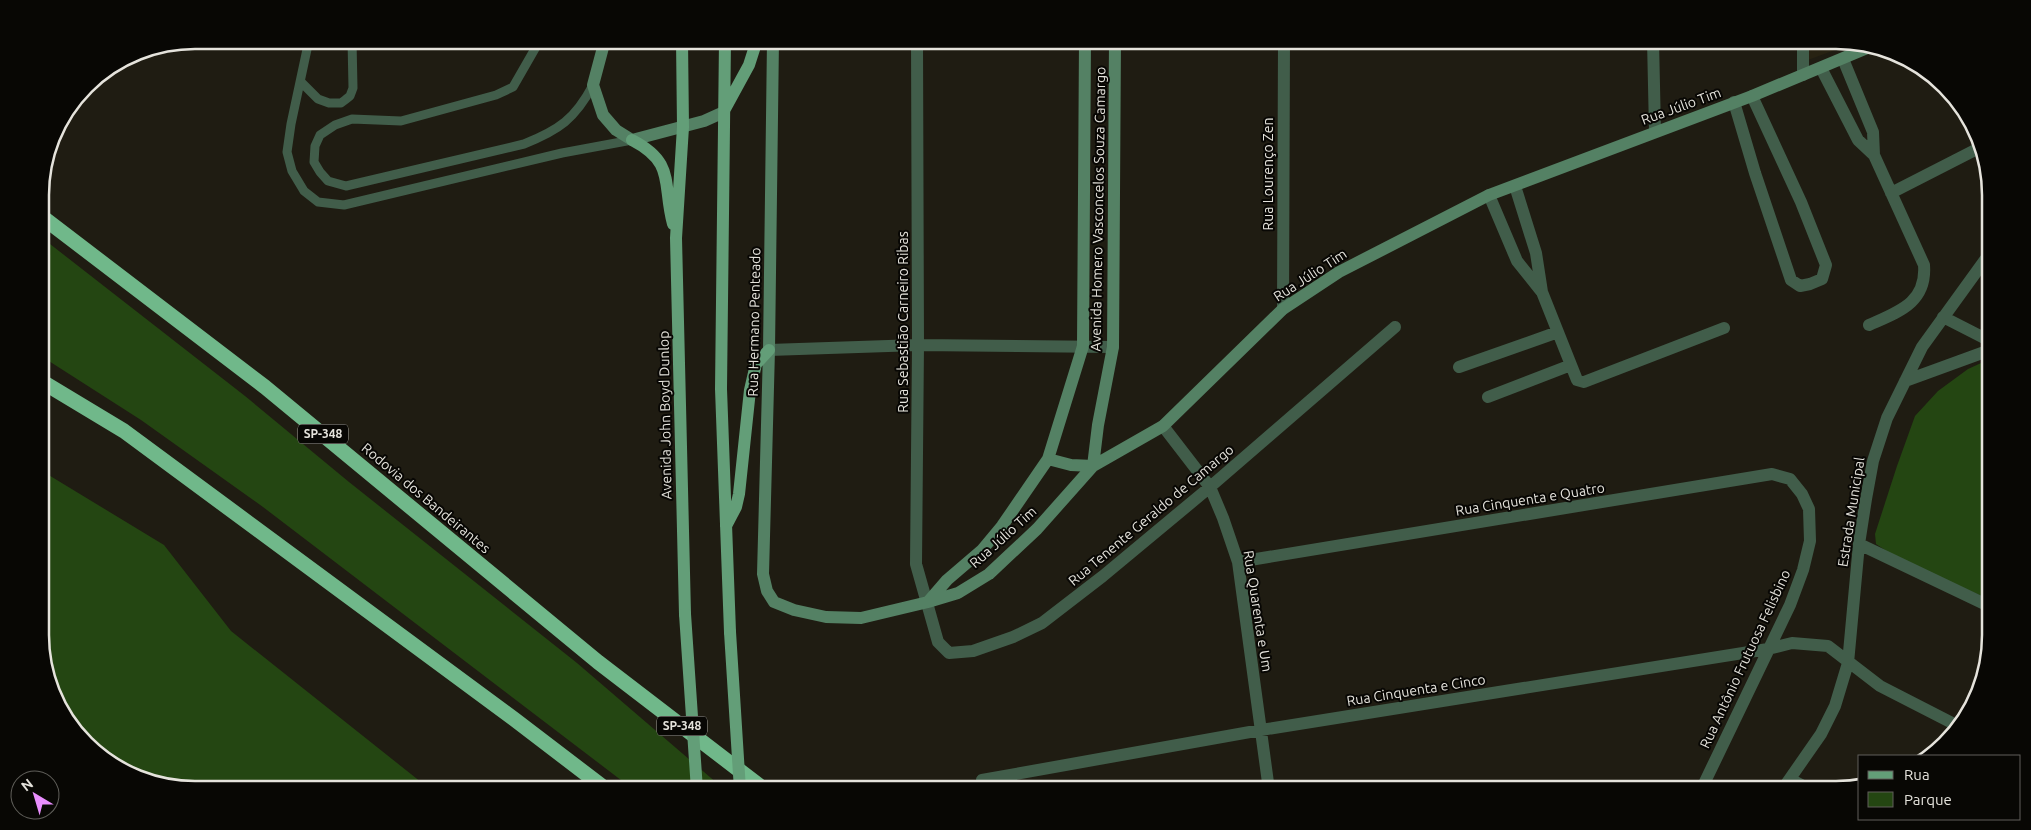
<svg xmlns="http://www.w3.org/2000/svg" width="2031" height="830" font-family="Ubuntu,sans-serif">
	<rect width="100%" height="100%" fill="#1f1c12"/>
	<path fill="#272212" d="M1808,40h28l18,3 -46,17z"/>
	<path fill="#244612" d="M41,237l204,159 104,86 228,181 148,127h-91l-371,-283 -122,-87 -100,-64z
		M1990,359l1,241 -91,-40 -24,-16 -1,-10 22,-68 18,-50 23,-25 30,-22z
		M42,471l122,74 67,86 200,159h-236l-50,-8 -67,-45 -35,-72z"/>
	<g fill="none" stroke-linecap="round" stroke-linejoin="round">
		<path stroke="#415d4a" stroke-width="9" d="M309,40l-18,84 -4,28 5,19 12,20 14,11 26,3 218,-52 70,-13
			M540,40l-27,47 -17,8 -95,26 -49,-2 -17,6 -15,10 -5,11 -1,16 6,10 8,9 18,5 178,-42c35,-14 51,-25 69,-59
			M301,82l17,17 11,4h12l4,-3 5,-4 3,-8 -1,-48"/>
		<path stroke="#415d4a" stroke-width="12" d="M917,40l1,305 -2,219 22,78 11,11 24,-2 40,-14 29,-14 61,-47 107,-89 185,-160
			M1653,40l2,91
			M1803,40v35
			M1843,59l30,73 1,23 50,110c3,38 -26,47 -55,60
			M1821,68l37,72 16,15
			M1734,102l21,71 36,107 9,6 10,-2 12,-5 4,-14 -25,-63 -49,-106
			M1515,186l21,67 6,39 35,88 7,2 140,-54
			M1891,193l90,-46
			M1489,195l28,66 24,30
			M1283,309l1,-269
			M1943,317l47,24
			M769,350l149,-5 195,2
			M1459,367l99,-35
			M1905,381l85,-31
			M1488,397l83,-32
			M1163,426l47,61 13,31 15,44 31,228
			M1859,544l132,63
			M1238,562l534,-88 18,5 12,15 7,15 1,32 -7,29 -13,35 -89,185
			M1790,779l21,11
			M982,780l279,-50 507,-81 24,-6 36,3 52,40 80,41
			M1782,790l39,-56 14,-28 13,-43 11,-119 7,-45 7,-38 14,-43 35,-71 68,-94"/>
		<path stroke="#548164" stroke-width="12" d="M605,40l-12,45 10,30 13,15 16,10 72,-19 20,-9
			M773,40l-4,310 -6,224 4,17 7,11 20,8 32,7 35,1 67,-16 30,-9 31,-19 48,-45 56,-63 70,-40 120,-117 56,-37 150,-77 263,-99 120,-50
			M1048,459l23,6 22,1
			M1093,466l5,-41 15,-78 2,-307
			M928,602l19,-22 35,-30 20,-24 46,-67 35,-113 2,-306"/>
		<path stroke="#639e78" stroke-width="12" d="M682,40l1,87 -7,111 9,376
			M725,40l-4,349 9,243
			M725,109l24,-44 8,-25
			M632,140c44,23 30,43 41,84
			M726,526l10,-19 3,-13 11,-104 6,-26 13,-14"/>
		<path stroke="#70b88a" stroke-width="15" d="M41,216l224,171 333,275 167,128
			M41,381l83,50 390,288 93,71"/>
		<path stroke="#639e78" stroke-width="12" d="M685,614l12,176
			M730,632l10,158"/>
	</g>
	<g text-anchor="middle" stroke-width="4" stroke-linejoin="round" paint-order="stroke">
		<g fill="#080704" stroke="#a3a19b" stroke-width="1">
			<rect x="298" y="424.5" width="50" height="19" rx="4"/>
			<rect x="657" y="716.5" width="50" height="19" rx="4"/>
		</g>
		<g font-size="12" font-weight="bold" fill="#e5e3dc">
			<text x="323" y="438">SP-348</text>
			<text x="682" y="730">SP-348</text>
		</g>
		<g font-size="14" fill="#e5e3dc" stroke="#080704">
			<text transform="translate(1681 106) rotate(-20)" y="5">Rua Júlio Tim</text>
			<text transform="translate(1268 174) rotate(-90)" y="5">Rua Lourenço Zen</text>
			<text transform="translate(1098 209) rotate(-89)" y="5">Avenida Homero Vasconcelos Souza Camargo</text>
			<text transform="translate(1310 275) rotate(-33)" y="5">Rua Júlio Tim</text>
			<text transform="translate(754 322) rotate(-89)" y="5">Rua Hermano Penteado</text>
			<text transform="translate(903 322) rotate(-90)" y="5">Rua Sebastião Carneiro Ribas</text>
			<text transform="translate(665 415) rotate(-91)" y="5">Avenida John Boyd Dunlop</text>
			<text transform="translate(426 498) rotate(40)" y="5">Rodovia dos Bandeirantes</text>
			<text transform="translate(1530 499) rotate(-9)" y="5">Rua Cinquenta e Quatro</text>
			<text transform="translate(1851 512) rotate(-81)" y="5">Estrada Municipal</text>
			<text transform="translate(1151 515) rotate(-40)" y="5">Rua Tenente Geraldo de Camargo</text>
			<text transform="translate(1003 537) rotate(-42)" y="5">Rua Júlio Tim</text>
			<text transform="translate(1258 611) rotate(81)" y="5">Rua Quarenta e Um</text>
			<text transform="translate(1745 659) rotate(-65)" y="5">Rua Antônio Frutuosa Felisbino</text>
			<text transform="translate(1416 690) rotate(-9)" y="5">Rua Cinquenta e Cinco</text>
		</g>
	</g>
	<path d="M0 0H2031V830H0ZM195 49H1836A146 146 0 0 1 1982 195V635A146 146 0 0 1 1836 781H195A146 146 0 0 1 49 635V195A146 146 0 0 1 195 49Z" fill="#080704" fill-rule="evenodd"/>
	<path fill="none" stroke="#e5e3dc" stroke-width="2.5" d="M195 49H1836A146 146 0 0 1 1982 195V635A146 146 0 0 1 1836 781H195A146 146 0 0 1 49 635V195A146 146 0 0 1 195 49Z"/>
	<rect x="1858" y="755" width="162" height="65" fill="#080704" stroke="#605f5a"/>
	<rect x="1868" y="771" width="25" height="8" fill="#639e78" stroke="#605f5a"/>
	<text x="1904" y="780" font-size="15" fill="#e5e3dc">Rua</text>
	<rect x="1868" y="792" width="25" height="15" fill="#244612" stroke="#605f5a"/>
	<text x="1904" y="805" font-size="15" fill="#e5e3dc">Parque</text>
	<g transform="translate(35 795) rotate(322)"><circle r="24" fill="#080704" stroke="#605f5a"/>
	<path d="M0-4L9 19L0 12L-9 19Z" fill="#e98efe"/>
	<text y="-8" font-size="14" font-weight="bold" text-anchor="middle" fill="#e5e3dc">N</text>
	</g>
</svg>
